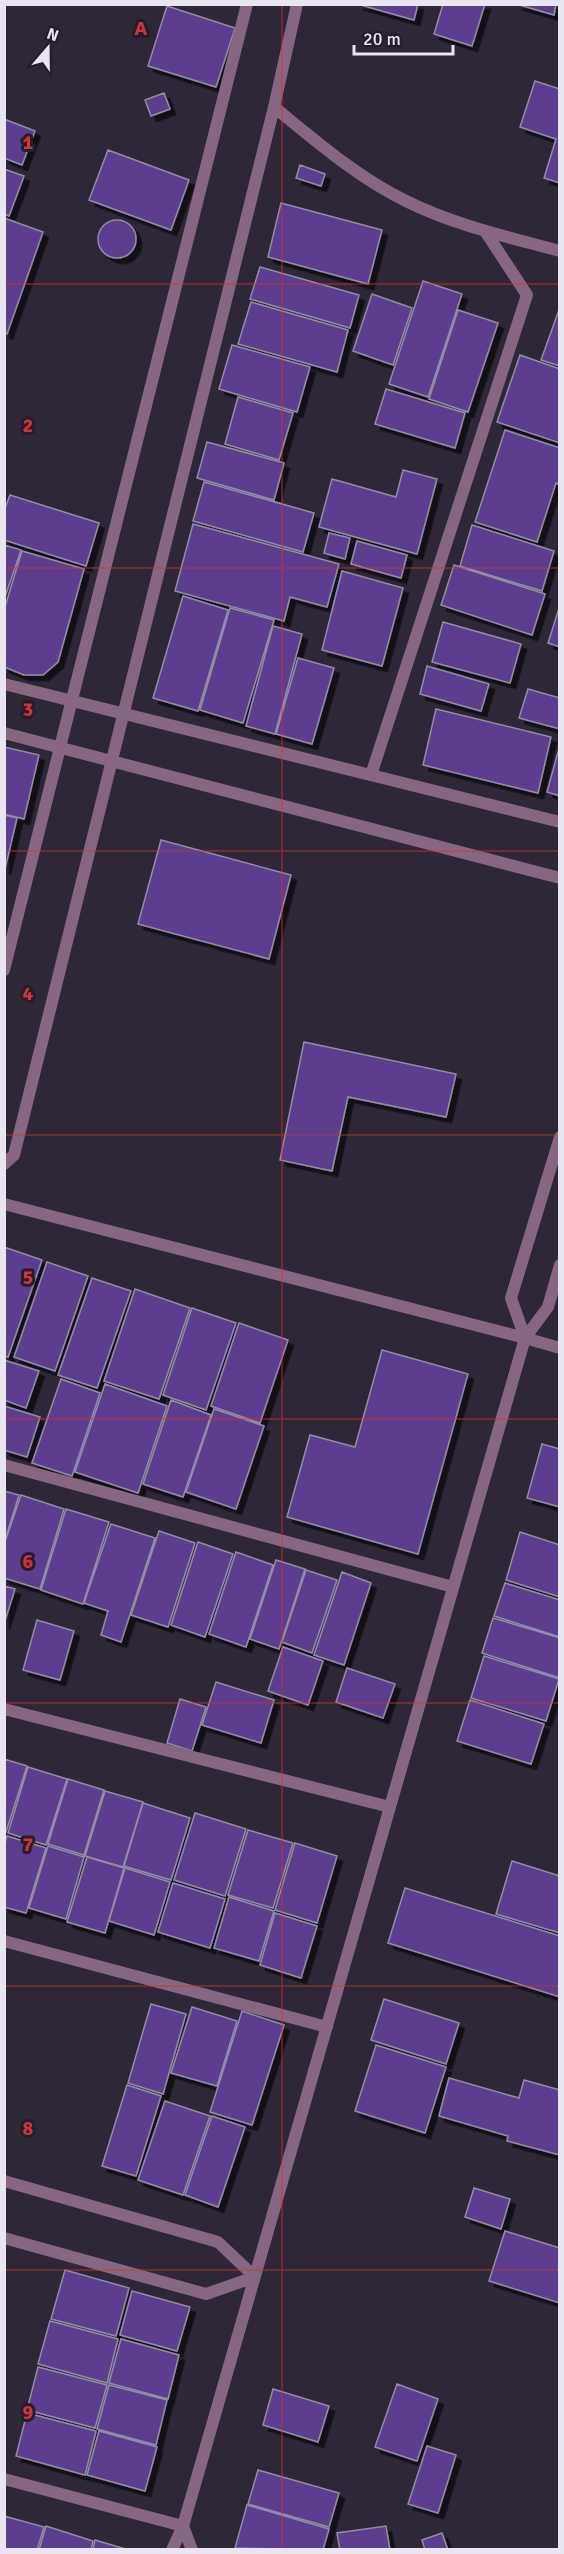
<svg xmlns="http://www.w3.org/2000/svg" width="564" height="2554" font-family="Signika,sans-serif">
	<defs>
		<filter id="shadow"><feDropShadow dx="5.5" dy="5.5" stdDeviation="0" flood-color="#0009"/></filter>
	</defs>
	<rect width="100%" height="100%" fill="#2d2738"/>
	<path fill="#5b3e8e" stroke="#928da1" stroke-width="1.5" filter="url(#shadow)" d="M357,4h61l-4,16z
		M443,4h42l-13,42 -38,-12z
		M516,4h40l-2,11z
		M167,6l68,22 -19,59 -68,-21z
		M535,81l25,8v94l-16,-5 12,-39 -36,-12z
		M164,93l6,16 -19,7 -6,-16z
		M4,119l31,12 -13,34 -18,-7z
		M108,150l81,30 -18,50 -82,-30z
		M300,165l25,9 -4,12 -25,-8z
		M4,169l20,7 -15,40 -5,-2z
		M281,203l101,27 -14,54 -100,-27z
		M4,218l39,14 -36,102 -3,-1z
		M98 239a19 19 0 1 1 38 0a19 19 0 1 1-38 0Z
		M260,267l99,28 -9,33 -100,-29z
		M423,281l39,13 -34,103 -39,-13z
		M372,294l40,14 -19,57 -40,-14z
		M251,302l97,28 -11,42 -99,-28z
		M560,307v59l-19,-6z
		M458,310l40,13 -30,89 -39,-13z
		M232,345l78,22 -13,45 -78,-23z
		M520,355l40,14v74l-63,-21z
		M386,389l79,24 -10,35 -80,-24z
		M238,397l55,16 -14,47 -54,-16z
		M505,430l55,18v37l-4,-2 -19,59 -62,-20z
		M207,442l77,21 -10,37 -77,-22z
		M403,470l34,9 -20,75 -98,-27 13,-48 64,18z
		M204,482l110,31 -11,39 -110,-31z
		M10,495l89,28 -13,43 -82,-26v-29z
		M193,524l146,40 -12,43 -37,-10 -6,24 -109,-30z
		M472,525l82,26 -12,40 -82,-25z
		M329,533l21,5 -5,21 -21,-6z
		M357,541l50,14 -6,23 -50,-14z
		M4,545l17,5 -17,50z
		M22,551l62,18 -26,93 -15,13h-19l-20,-8v-57z
		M454,565l91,29 -13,41 -91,-30z
		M342,571l61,17 -21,78 -60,-16z
		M183,596l45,14 -30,101 -45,-13z
		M560,605v42l-12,-4z
		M230,608l44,12 -31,103 -43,-13z
		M443,622l78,22 -11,39 -78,-21z
		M273,626l29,8 -27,100 -29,-8z
		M298,658l36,10 -22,76 -36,-10z
		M427,666l62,18 -8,27 -61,-17z
		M528,689l32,9v31l-41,-11z
		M436,709l115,28 -13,56 -115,-28z
		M4,747l35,8 -15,64 -20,-5z
		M558,752l2,1v43l-13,-4z
		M4,815l13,3 -12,51h-1z
		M161,840l130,35 -22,84 -131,-35z
		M304,1042l152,32 -10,43 -98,-20 -16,74 -52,-11z
		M4,1247l38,13 -34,97 -4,-1z
		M47,1262l41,14 -33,95 -41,-14z
		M92,1278l39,13 -34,97 -39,-13z
		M135,1289l55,19 -31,91 -55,-18z
		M192,1308l44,15 -30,87 -43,-15z
		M239,1323l49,17 -28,83 -49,-17z
		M382,1350l86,24 -50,180 -131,-37 23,-82 45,12z
		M4,1360l35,11 -13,37 -22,-8z
		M61,1379l39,14 -28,83 -40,-13z
		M105,1384l62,22 -29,87 -63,-21z
		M171,1400l40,15 -28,82 -40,-13z
		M4,1406l36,11 -13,40 -23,-7z
		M214,1409l50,17 -28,83 -50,-17z
		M542,1444l18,5v58l-33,-9z
		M4,1491l15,4 -14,45h-1z
		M21,1495l43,14 -24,80 -36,-11v-33z
		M66,1509l43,13 -26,82 -42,-14z
		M111,1524l44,14 -34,104 -20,-7 7,-24 -24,-8z
		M159,1531l36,12 -27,84 -37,-12z
		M520,1532l40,13v52l-54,-17z
		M198,1542l35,12 -28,83 -34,-12z
		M236,1552l37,13 -27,82 -37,-13z
		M276,1560l29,9 -26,80 -29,-10z
		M306,1570l31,10 -25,73 -30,-11z
		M342,1572l29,11 -27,82 -30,-10z
		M505,1583l55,17v37l-66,-21z
		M4,1586l11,3 -11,35z
		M493,1618l67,20v40l-78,-25z
		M37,1620l37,11 -14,49 -37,-10z
		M283,1647l40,14 -15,44 -40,-14z
		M484,1656l75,23 -13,42 -75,-23z
		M347,1668l48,16 -12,34 -47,-16z
		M216,1682l58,18 -13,43 -59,-18z
		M180,1699l26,8 -14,44 -25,-8z
		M470,1700l74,24 -13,40 -74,-23z
		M4,1759l23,7 -21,66 -2,-1z
		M28,1767l39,12 -21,66 -38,-12z
		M68,1779l36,11 -20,65 -36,-11z
		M105,1791l38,11 -20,65 -38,-11z
		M143,1803l47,15 -19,62 -47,-14z
		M195,1813l51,16 -21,67 -51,-16z
		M248,1830l45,13 -20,65 -45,-13z
		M7,1836l39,12 -20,65 -22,-6v-61z
		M295,1843l42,13 -20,67 -42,-13z
		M48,1846l36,11 -18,62 -37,-11z
		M87,1857l37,11 -19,65 -38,-11z
		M512,1861l48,15v57l-64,-19z
		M125,1868l45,14 -16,53 -45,-14z
		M173,1883l52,16 -15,49 -52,-16z
		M405,1888l155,48v61l-172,-54z
		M229,1897l45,14 -15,50 -45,-13z
		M275,1913l42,13 -16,52 -41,-13z
		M384,1999l75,24 -13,41 -75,-24z
		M151,2004l35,10 -23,80 -35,-11z
		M192,2007l45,14 -20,65 -46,-13z
		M242,2011l42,14 -32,100 -42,-13z
		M376,2045l70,22 -21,66 -70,-22z
		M449,2078l70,20 5,-18 36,10v65l-53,-14 1,-5 -69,-20z
		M127,2085l34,11 -25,80 -34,-10z
		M165,2101l45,15 -27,79 -45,-15z
		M212,2116l33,11 -27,80 -33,-12z
		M474,2188l36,11 -9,30 -36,-12z
		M505,2231l55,17v55l-71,-22z
		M65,2270l64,18 -13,48 -65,-17z
		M132,2291l58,16 -13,44 -57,-16z
		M50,2321l68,18 -11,44 -69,-19z
		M121,2339l58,16 -11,44 -59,-16z
		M38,2367l69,18 -12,43 -68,-18z
		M397,2384l41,15 -21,62 -42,-14z
		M109,2385l58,15 -11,45 -59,-16z
		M273,2389l56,17 -11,36 -55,-17z
		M27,2413l69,18 -11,44 -69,-19z
		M99,2431l58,16 -12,44 -58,-16z
		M427,2446l29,9 -18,58 -30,-9z
		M258,2470l81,23 -10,34 -81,-23z
		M247,2505l82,24 -6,21 -88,-2z
		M4,2516l40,11 -7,23h-33z
		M46,2526l47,15 -2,9h-52z
		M386,2526l4,24h-50l-3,-17z
		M442,2533l6,17h-23l-3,-10z
		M95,2540l34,10h-36z"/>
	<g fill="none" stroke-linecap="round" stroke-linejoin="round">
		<path stroke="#876681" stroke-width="12" d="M274,107c42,34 83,70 132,94 48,24 102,36 154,50
			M371,775l156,-480 -42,-64
			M4,970l243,-966
			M4,1164l10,-9 260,-1048 23,-103
			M4,1204l521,134 -342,1188 -179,-47
			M4,1465l449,122
			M4,1709l386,98
			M4,1941l323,86
			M4,2181l214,61 37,35 -49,17 -202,-56
			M172,2550l11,-24 9,24"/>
		<path stroke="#876681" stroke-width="12" d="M4,684l556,138
			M4,733l556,145
			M525,1338l-14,-40 49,-161
			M525,1338l23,-31 12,-42
			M525,1338l35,10"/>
	</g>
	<path fill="none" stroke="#d73232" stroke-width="1.5" stroke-opacity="0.55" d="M282,4v2546M4,284h556M4,568h556M4,851h556M4,1135h556M4,1419h556M4,1703h556M4,1986h556M4,2270h556"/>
	<g font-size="20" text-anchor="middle" font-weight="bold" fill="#d73232" stroke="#231d2d" stroke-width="6" stroke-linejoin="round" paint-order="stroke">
		<text x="141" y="35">A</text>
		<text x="28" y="149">1</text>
		<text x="28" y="432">2</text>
		<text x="28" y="716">3</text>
		<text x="28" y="1000">4</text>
		<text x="28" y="1284">5</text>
		<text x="28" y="1568">6</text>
		<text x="28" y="1851">7</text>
		<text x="28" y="2135">8</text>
		<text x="28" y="2419">9</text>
	</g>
	<rect width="564" height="2554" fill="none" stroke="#eae6f1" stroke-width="12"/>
	<g transform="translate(48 48) rotate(20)" stroke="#231d2d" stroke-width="4.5" paint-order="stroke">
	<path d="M0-4.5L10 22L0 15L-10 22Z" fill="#eae6f1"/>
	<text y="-9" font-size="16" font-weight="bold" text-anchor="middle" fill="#eae6f1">N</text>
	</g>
	<path d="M354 45v9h99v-9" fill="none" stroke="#eae6f1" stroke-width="3"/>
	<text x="363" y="45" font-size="18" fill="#eae6f1" stroke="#231d2d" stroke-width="4.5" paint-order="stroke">20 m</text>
</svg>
